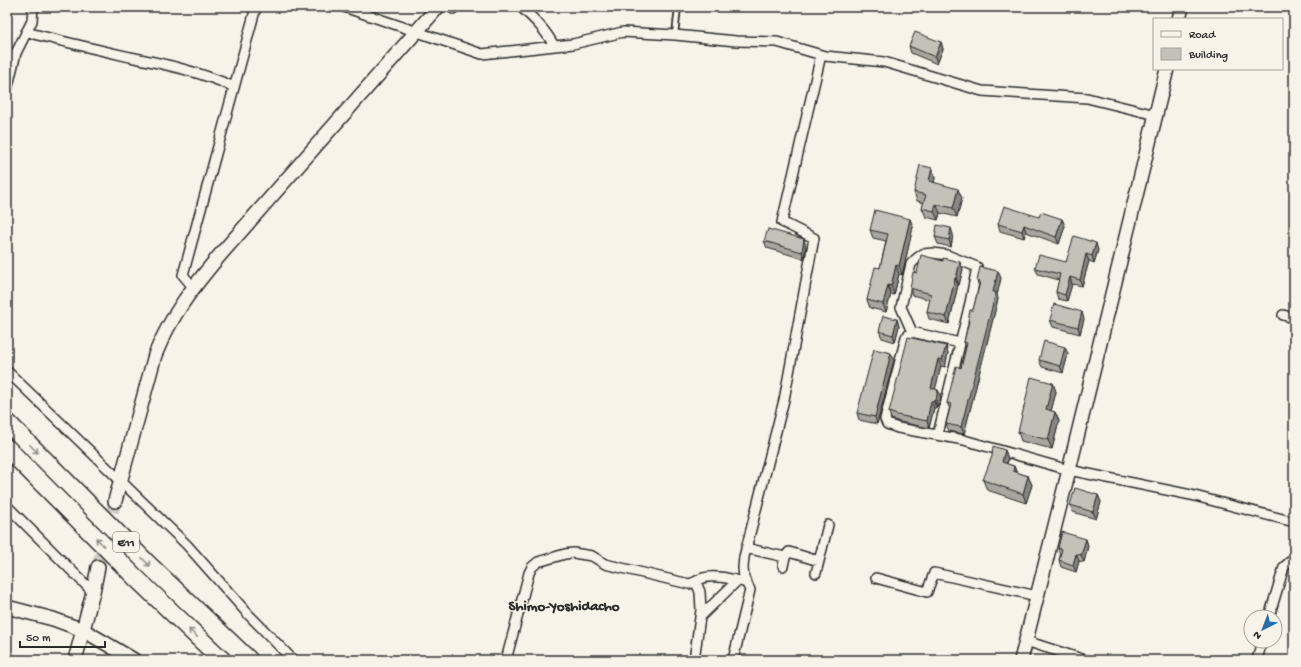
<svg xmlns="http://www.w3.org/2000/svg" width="1301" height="667" font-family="'Gochi Hand',sans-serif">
	<rect width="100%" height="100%" fill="#f7f3e8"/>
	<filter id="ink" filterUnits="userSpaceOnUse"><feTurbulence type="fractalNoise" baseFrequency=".025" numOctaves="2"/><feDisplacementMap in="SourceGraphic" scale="8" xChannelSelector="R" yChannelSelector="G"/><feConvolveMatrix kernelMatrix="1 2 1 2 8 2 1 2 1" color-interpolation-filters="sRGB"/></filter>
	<g filter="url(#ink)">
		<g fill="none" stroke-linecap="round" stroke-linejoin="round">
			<path stroke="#cecbc2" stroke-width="13" stroke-dasharray="13 6" stroke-linecap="butt" d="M98,567l17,-66"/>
			<defs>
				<path id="lane" d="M675,35l3,-28"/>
				<path id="street" d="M344,7l138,47 91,-10 50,-12 52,3 61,6 41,1 48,14 59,6 98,29 105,7 69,17
					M451,7l2,2 2,-2
					M521,7c13,12 25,23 33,39
					M26,32c34,9 69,17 104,25 35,7 71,15 104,30
					M7,90l9,-37 16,-32 1,-14
					M193,287l-10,-12 73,-268
					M1283,315l11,3
					M912,332l48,11
					M7,371l180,174 61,69 45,46
					M938,434l32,-131 7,-36 -30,-12 -14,-2 -10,1 -7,5 -5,5 -10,43 11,25 -6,5 -21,82 2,5 11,4 66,12 105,30 122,25 103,27
					M7,506l86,86
					M746,548l39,9
					M783,566l2,-9 4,-5 30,9
					M816,573l12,-48
					M876,578l51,14 7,-19 103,23
					M700,617l37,-36
					M1269,617l15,-50 10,-9
					M1026,641l59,19
					M506,660l23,-87 3,-6 6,-5 27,-8 8,-1 19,3 13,8 84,20c5,-1 9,-4 14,-6 14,-4 31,2 44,5
					M694,660l7,-50 -1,-18 -4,-10
					M733,660l17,-70 -6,-12 -1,-10 1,-11 40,-157 30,-162 -32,-16 39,-167
					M1257,660l5,-19"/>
				<path id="secondary" d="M1179,19l3,-12
					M115,501l40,-146c16,-40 38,-68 65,-100l218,-248
					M7,607l46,12 30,11 51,30
					M75,660l18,-68 5,-25
					M1021,660l48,-190 98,-401"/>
				<path id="highway" d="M7,422l142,143 100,95
					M7,448l128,129 87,83"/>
			</defs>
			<use href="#lane" stroke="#2b2b2b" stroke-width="8"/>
			<use href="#street" stroke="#2b2b2b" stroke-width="12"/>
			<use href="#secondary" stroke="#2b2b2b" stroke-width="16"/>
			<use href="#highway" stroke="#2b2b2b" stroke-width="20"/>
			<use href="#lane" stroke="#f7f3e8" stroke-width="4.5"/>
			<use href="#street" stroke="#f7f3e8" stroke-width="9"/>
			<use href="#secondary" stroke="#f7f3e8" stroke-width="13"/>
			<use href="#highway" stroke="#f7f3e8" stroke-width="17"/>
		</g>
		<path fill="#a9a69f" stroke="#2b2b2b" d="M941,42l2,7 -6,15 -26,-11 -2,-7z
			M932,168l3,10 -1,4 28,16 -5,19 -17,-4 -2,7 -12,-3 -4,-9 2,-5 -7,-2 -3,-9z
			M1039,217l23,2 3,7 -6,18 -33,-12 -2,6 -24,-7 -2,-7z
			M910,219l3,8 -11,48 -3,-1 -5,21 -3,-1 -5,18 -16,-4 -3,-8 13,-32 6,-27 -13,-3 -3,-8z
			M953,234l-2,13 -13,-3 -3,-7z
			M764,241l42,5 -2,13 -37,-11z
			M1098,250l-4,13 -5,-2 -7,25 -10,-2 -5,17 -9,-2 -2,-7 3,-12 -21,-6 -3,-6 31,-6z
			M963,269l-4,16h-1l-9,39 -20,-5 -2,-7 3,-12 -18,-5 -2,-7 7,-15z
			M1001,278l-4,17 1,4 -34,135 -15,-3 -3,-7 4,-15 -3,-6 14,-35 5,-20 -2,-6 4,-19v-2l5,-11 6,-23 -2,-6z
			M897,319l2,7 -4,16 -13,-4 -3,-7z
			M1084,319l-4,15 -27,-7 -3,-7z
			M946,346l2,7 -3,14 -4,-1 -6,23 3,1 3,7 -3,10h-1l-1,2 -2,-1 -5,20 -29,-6 -9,-3 -2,-7z
			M1068,354l-5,19 -21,-6 -3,-7z
			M894,360l-17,64 -18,-4 -2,-7z
			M1053,383l3,9 -5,19 4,1 4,9 -7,28 -31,-8 -3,-9z
			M1005,450l3,9 -1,5 7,2 2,6 12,4 4,9 -6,18 -39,-13 -4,-10z
			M1098,495l3,7 -5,17 -23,-7 -3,-7z
			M1086,539l2,7 -4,16 -5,-1 -3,11 -15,-5 -2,-7 1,-5 -2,-7z"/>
		<path fill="#898782" stroke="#2b2b2b" d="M941,42l2,7 -6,15 -2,-7z
			M932,168l3,10 -3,12 -3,-9z
			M958,189l4,9 -5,19 -4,-9z
			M936,204l4,9 -2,7 -4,-9z
			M910,219l3,8 -11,48 -3,-9z
			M1062,219l3,7 -6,18 -3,-7z
			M1024,225l2,7 -2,6 -2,-7z
			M951,228l2,6 -2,13 -2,-7z
			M804,239l2,7 -2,13 -2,-7z
			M1096,243l2,7 -4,13 -2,-7z
			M1086,254l3,7 -7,25 -2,-6z
			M960,262l3,7 -4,16 -3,-7z
			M896,265l3,9 -5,21 -3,-9z
			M998,271l3,7 -4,17 1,4 -34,135 -3,-7z
			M1070,277l2,7 -5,17 -2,-6z
			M955,278l3,7 -9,39 -3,-7z
			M888,285l3,9 -5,18 -3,-8z
			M1082,312l2,7 -4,15 -2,-7z
			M897,319l2,7 -4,16 -2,-7z
			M946,346l2,7 -3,14 -3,-7z
			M1065,347l3,7 -5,19 -3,-7z
			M891,353l3,7 -17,64 -2,-7z
			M938,359l3,7 -7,29 -3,-7z
			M1053,383l3,9 -7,27 -3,-10z
			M938,390l3,7 -3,10 -2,-7z
			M934,400l3,7 -1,2 -2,-7z
			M931,401l3,7 -5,20 -2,-7z
			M1055,412l4,9 -7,28 -4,-9z
			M1005,450l3,9 -3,12 -3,-9z
			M1014,466l4,10 -5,-5z
			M1028,476l4,9 -6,18 -3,-9z
			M1098,495l3,7 -5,17 -3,-7z
			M1086,539l2,7 -4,16 -3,-7z
			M1076,554l3,7 -3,11 -3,-7z"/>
		<path fill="#c4c1b9" stroke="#2b2b2b" d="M915,32l26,10 -6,15 -26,-11z
			M920,165l12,3 -3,13 29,8 -5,19 -17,-4 -2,7 -12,-3 4,-13 -12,-3z
			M1004,206l35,11 2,-5 21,7 -6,18 -32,-12 -2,6 -24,-7z
			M875,210l35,9 -11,47 -3,-1 -5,21 -3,-1 -5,19 -16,-4 8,-33 5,1 8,-34 -18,-4z
			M937,225l14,3 -2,12 -14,-3z
			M768,229l36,10 -2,13 -38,-11z
			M1074,236l22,7 -4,13 -6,-2 -6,26 -10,-3 -5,18 -9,-3 4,-18 -25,-6 4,-13 27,7z
			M921,255l22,6v-3l17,4 -4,16h-1l-9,39 -19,-5 4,-18 -21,-6 3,-16 4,1z
			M980,267l18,4 -5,21h3l-35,135 -15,-3 5,-20 -4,-1 9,-37 5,2 6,-25 -3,-1 5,-21h-1l2,-11h3l7,-28 -3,-1z
			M1054,304l28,8 -4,15 -28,-7z
			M883,316l14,3 -4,16 -14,-4z
			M908,337l38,9 -4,14 -4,-1 -7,29 7,2 -2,10h-2v2l-3,-1 -4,20 -30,-6 -8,-3z
			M1044,341l21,6 -5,19 -21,-6z
			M874,349l17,4 -16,64 -18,-4z
			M1031,377l22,6 -7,26 9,3 -7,28 -30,-8z
			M993,446l12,4 -3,12 12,4 -1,5 15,5 -5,18 -40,-14 9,-24z
			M1075,488l23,7 -5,17 -23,-7z
			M1062,532l24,7 -5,16 -5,-1 -3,11 -14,-5 3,-11 -4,-1z"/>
		<defs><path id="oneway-shaft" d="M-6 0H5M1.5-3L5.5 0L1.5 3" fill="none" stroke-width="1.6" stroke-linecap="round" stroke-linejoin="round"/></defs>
		<g stroke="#918f8a">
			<use href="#oneway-shaft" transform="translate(34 449) rotate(45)"/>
			<use href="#oneway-shaft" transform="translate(100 542) rotate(-135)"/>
			<use href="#oneway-shaft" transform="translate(146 562) rotate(45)"/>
			<use href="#oneway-shaft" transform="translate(193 633) rotate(-136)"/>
		</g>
	</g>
	<g text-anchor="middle" stroke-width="3" stroke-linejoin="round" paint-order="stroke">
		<rect fill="#f7f3e8" stroke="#686764" stroke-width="1" x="113" y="532" width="26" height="20" rx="3"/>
		<g font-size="12" font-weight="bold" fill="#2b2b2b">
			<text x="126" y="546">E11</text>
		</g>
		<g font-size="15" font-weight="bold" fill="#2b2b2b" stroke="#f7f3e8">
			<text x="564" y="610">Shimo-Yoshidacho</text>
		</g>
	</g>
	<rect width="1301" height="667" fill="none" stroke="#f7f3e8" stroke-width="24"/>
	<rect x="12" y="12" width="1277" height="643" fill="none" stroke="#2b2b2b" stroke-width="1.5" filter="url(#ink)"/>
	<rect x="1153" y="18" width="130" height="52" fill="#f7f3e8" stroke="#a5a39c"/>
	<rect x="1161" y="31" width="20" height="6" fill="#f7f3e8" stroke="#a5a39c"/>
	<text x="1189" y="38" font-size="12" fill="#2b2b2b">Road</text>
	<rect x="1161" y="48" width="20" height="12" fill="#c4c1b9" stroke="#a5a39c"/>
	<text x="1189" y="58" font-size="12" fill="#2b2b2b">Building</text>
	<g transform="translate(1263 629) rotate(222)"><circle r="19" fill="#f7f3e8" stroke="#a5a39c"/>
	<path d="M0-3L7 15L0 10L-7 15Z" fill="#1f6fb2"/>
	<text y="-6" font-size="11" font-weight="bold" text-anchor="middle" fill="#2b2b2b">N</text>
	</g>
	<path d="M20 641v6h85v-6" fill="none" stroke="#2b2b2b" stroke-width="2"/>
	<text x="26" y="641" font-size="12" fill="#2b2b2b" stroke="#f7f3e8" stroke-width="3" paint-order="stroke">50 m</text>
</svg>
